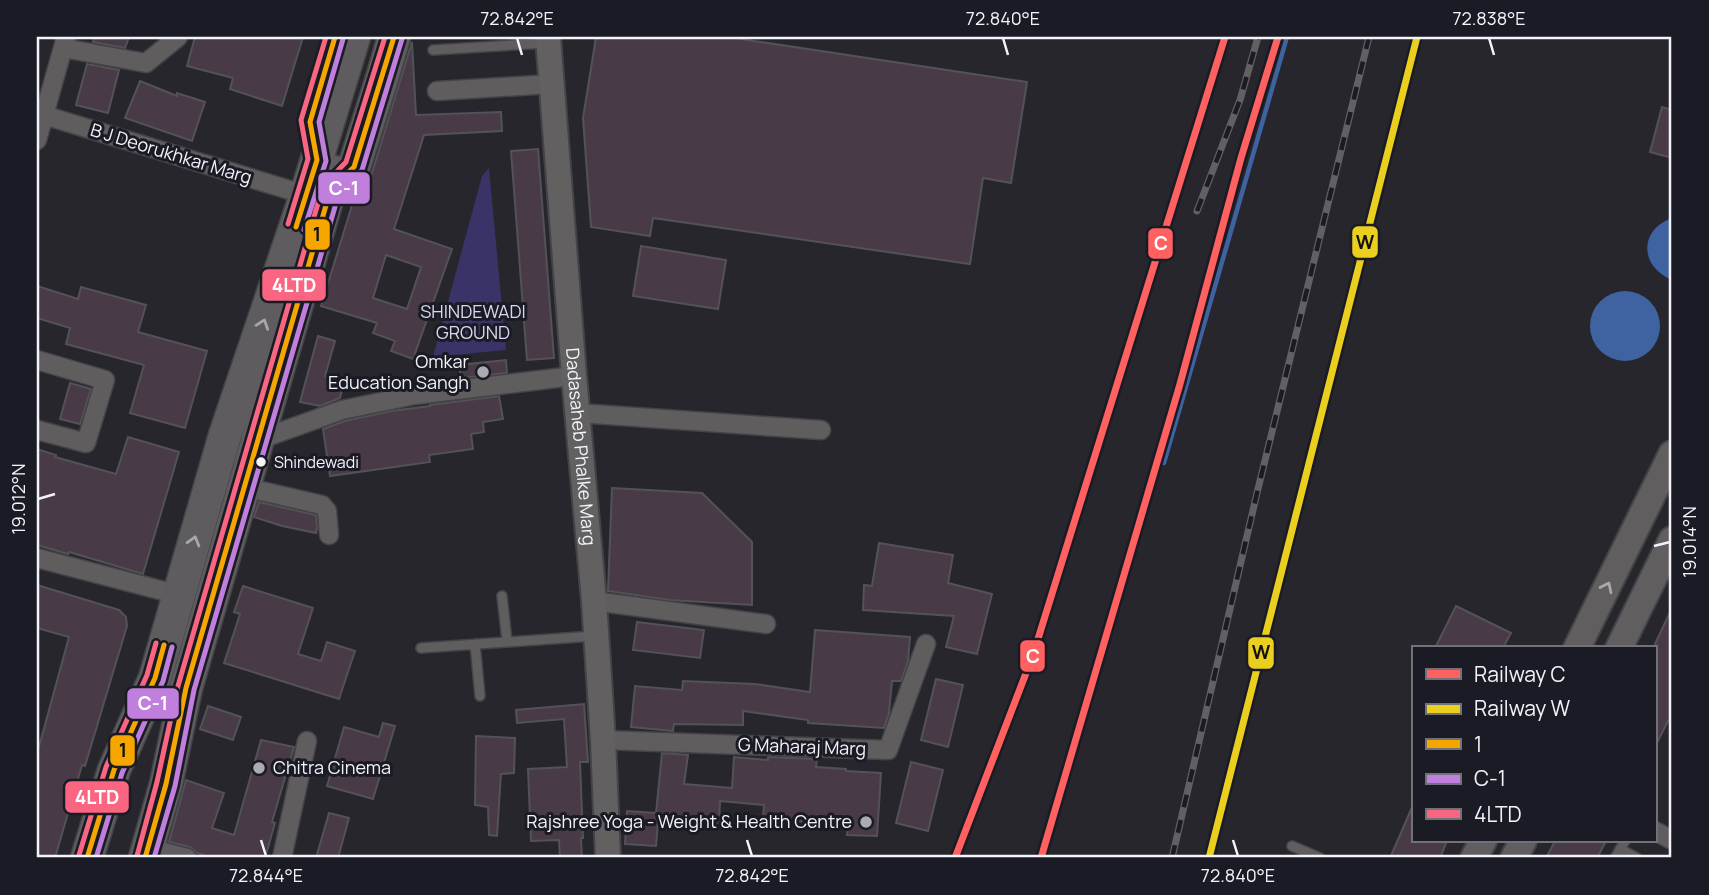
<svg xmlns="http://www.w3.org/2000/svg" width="1709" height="895" font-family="Manrope,sans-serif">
	<rect width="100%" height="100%" fill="#27262c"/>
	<path fill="#3a3368" d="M489,168l17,182 -73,7 49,-181z"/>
	<path fill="#3f63a1" d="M1672,218v62c-32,-13 -34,-50 0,-62z
		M1590 326a35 35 0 1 1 70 0a35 35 0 1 1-70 0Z"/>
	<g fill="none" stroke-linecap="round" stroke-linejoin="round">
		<path stroke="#3f63a1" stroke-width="4.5" d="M1164,463l123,-426"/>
	</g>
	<path fill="#483b47" stroke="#535256" stroke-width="2" fill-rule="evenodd" d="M95,37h34l-4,11 -32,-6z
		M195,37h108l-21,69 -52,-17 3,-11 -46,-12z
		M596,37h132l299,45 -16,101 -28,-5 -13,86 -317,-46 -3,18 -59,-9 -8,-109z
		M412,42l4,73 85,-3 1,19 -78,4 -30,94 58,20 -39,110 -22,-8 4,-10 -22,-8 4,-10 -56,-17 36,-117 9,-8 6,-8zM386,255l35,12 -14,42 -34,-11z
		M87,64l32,6 -11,43 -32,-8z
		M140,81l37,15v-3l28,9 -13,39 -67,-23z
		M1662,107l10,3v48l-22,-6z
		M538,149l16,209 -27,2 -16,-209z
		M641,246l85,14 -8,49 -85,-13z
		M37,286l41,13 3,-12 65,18 -8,27 69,19 -22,77 -55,-15 14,-48 -78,-21 4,-16 -33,-10z
		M318,336l17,5 -10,35 19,6 -4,16 -20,8 -20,-4z
		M506,360l1,13 -46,5 -2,-13z
		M70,383l21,6 -11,35 -20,-5z
		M499,396l4,23 -20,3 1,10 -13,2 2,15 -44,6 1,7 -100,14 -7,-47 22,-8 46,-10 39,-5v-1z
		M128,437l51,15 -36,122 -74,-22 -1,2 -31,-9v-96l19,6 -1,2 61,17z
		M612,488l90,5 50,49v63l-83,-5 -61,-9z
		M259,502l57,13 1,13 -1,5 -34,-7 -28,-9z
		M879,543l74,12 -5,28 44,11 -15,60 -31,-7 8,-31 -91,-6 1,-25 8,1z
		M37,585l82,25 7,7 1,9 -42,140 -3,-1 -27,93h-18v-104l32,-117 -32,-9z
		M243,586l70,22 -15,46 23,7 6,-19 28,9 -16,48 -115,-36 16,-49 -6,-2z
		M1456,606l55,27 -8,15h-68z
		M1672,608v115l-4,-2 -13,26v-103z
		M637,622l67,8 -4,28 -67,-8z
		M815,630l95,7 -2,24 -7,20h-9l-3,32 -5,15 -76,-5v-3l-65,-9v14l-69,-1 -1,7 -42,-4 4,-41 47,4 1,-9 72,3 55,8z
		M936,679l27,6 -15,62 -27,-7z
		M584,704l4,58h-8l3,76h-2l1,20h-22l-1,-18 -28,1 -3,-72 39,-2 -3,-48 -47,4 -1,-13z
		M208,706l33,11 -8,23 -33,-11z
		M383,723l12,3 -22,73 -46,-13 17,-59 35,10z
		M476,736l39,2 -1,35 -13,1 -4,62 -8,-1 -1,-28 -13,-2z
		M261,740l33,7 -22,75 3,1 -10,35h-52l-16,-5 -7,-6 -21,-5 17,-62 38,13 -12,35 22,7z
		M662,753l26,2 -4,29 48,4 2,-31 34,3v-3l49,2 -1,8 30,2v2l35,2 -4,63 -30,-1 1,-8 -30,-1v-3l-55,-5 1,-13 -44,-4 -1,24 -61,-4 -2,25 -31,-2 2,-33 29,2z
		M911,762l32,8 -15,61 -32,-8z
		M1413,805v36h34l-7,17h-50z
		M329,813l20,5 -11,40h-22z
		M1555,841h51l-9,17h-51z"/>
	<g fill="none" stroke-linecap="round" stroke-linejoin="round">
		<defs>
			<path id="lane" d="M433,50l113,-7
				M502,596l5,45
				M475,644l5,52
				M421,648l173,-12
				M1292,846l28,12
				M1620,849l17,9
				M1615,858l10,-17"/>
			<path id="street" d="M63,48l83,15 32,-26
				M437,91l115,-7
				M37,113l269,82
				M37,140l29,-103
				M37,360l68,20 -19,63 -49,-13
				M578,413l243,17
				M258,440l84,-30 73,-15 159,-19
				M244,487l78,18 5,6 2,24
				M37,558l142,37
				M594,601l172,23
				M603,740l285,10 38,-106
				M1655,831l17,9
				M148,848l39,10
				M282,858l25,-117"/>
			<g id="secondary">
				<path id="s1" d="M548,37l26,339 20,225 9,139 5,118"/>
			</g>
			<path id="primary" d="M1577,648l95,-194
				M1619,648l53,-108
				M1474,858l9,-17
				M1514,858l9,-17"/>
			<path id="highway" d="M331,188l23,-21 29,-92 11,-38
				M87,858l27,-88 41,-92 70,-243 81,-240 48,-158
				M145,858l21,-74 20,-96 149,-516"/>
		</defs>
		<use href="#lane" stroke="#444448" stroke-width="12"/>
		<use href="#street" stroke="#444448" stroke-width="21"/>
		<use href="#secondary" stroke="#444448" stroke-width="28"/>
		<use href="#primary" stroke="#444448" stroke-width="30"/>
		<use href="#highway" stroke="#444448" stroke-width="35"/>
		<use href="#lane" stroke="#5f5d5e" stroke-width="9"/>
		<use href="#street" stroke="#5f5d5e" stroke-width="18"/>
		<use href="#secondary" stroke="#626061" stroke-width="24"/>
		<use href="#primary" stroke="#615e60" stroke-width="26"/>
		<use href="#highway" stroke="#5e5c5e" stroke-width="32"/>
		<defs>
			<path id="rail" d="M1197,211l43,-111 18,-63
				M1172,858l85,-365 112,-456"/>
		</defs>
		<use href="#rail" stroke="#616063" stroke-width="7"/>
		<use href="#rail" stroke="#1b1b25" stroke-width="4.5" stroke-dasharray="13" stroke-linecap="butt"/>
		<defs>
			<path id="bus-1" d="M296,227l21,-67 -7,-38 25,-85
				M87,858l27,-88 41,-92 9,-33
				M145,858l21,-74 20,-96 145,-500 23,-21 40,-130"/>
			<path id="bus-2" d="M304,230l22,-69 -7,-39 24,-83
				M96,858l26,-85 41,-92 9,-34
				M154,858l21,-72 19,-96 145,-497 23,-23 40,-131"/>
			<path id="bus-3" d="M288,224l20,-65 -7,-39 25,-83
				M79,855l27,-88 41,-92 9,-32
				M137,856l20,-74 21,-96 145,-500 23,-24 39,-125"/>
		</defs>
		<use href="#bus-1" stroke="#1b1b25" stroke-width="10"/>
		<use href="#bus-2" stroke="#1b1b25" stroke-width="10"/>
		<use href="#bus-3" stroke="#1b1b25" stroke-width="10"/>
		<use href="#bus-1" stroke="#f7a600" stroke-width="5"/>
		<use href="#bus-2" stroke="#c07fdc" stroke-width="5"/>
		<use href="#bus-3" stroke="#fa6682" stroke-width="5"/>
		<defs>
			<path id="rail-1" d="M955,858l78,-203 192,-618
				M1041,858l139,-474 61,-226 37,-121"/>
			<path id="rail-2" d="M1209,858l208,-821"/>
		</defs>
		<use href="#rail-1" stroke="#1b1b25" stroke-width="12"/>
		<use href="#rail-2" stroke="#1b1b25" stroke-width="12"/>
		<use href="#rail-1" stroke="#ff6060" stroke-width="7"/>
		<use href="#rail-2" stroke="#ebcf1f" stroke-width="7"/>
	</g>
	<defs><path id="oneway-chevron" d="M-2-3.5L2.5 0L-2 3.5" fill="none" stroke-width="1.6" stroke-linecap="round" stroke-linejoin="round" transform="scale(1.75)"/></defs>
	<g stroke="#a8a8ac">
		<use href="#oneway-chevron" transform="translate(263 324) rotate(-71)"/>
		<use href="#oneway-chevron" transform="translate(194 541) rotate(-74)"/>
	</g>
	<use stroke="#aaa8ad" href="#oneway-chevron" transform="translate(1607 587) rotate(-64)"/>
	<path fill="none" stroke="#f3f3fa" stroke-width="2.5" d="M517,38l5,17M1003,38l5,17M1489,38l5,17M38,499l17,-5M1654,546l16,-4M261,840l5,16M747,840l5,16M1233,840l5,16"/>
	<g fill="#acabb2" stroke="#1b1b25" stroke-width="2.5">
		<circle cx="483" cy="372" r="7"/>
		<circle cx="259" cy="768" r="7"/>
		<circle cx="866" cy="822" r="7"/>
	</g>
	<circle fill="#f3f3fa" stroke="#1b1b25" stroke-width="2.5" cx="261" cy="462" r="6"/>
	<g text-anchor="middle" stroke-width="6" stroke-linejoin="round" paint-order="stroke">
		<g font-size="16" fill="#f3f3fa" stroke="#1b1b25" text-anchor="start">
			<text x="274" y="468">Shindewadi</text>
		</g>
		<g font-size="18" fill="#f3f3fa" stroke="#1b1b25">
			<text transform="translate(171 154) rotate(17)" y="6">B J Deorukhkar Marg</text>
			<text dy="6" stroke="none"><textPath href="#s1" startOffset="411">Dadasaheb Phalke Marg</textPath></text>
			<text transform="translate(802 747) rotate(2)" y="6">G Maharaj Marg</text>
		</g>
		<g font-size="18" fill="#d9d8ee" stroke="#1b1b25">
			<text x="473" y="318">SHINDEWADI<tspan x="473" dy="21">GROUND</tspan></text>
		</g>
		<g font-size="18" fill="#f3f3fa" stroke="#1b1b25" text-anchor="end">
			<text x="469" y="368">Omkar<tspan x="469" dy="21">Education Sangh</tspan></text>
			<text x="273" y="774" text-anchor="start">Chitra Cinema</text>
			<text x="852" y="828">Rajshree Yoga - Weight &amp; Health Centre</text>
		</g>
	</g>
	<g stroke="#1b1b25" stroke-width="2.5">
		<rect x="317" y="171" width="54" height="34" rx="7" fill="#c07fdc"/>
		<rect x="304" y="218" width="27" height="33" rx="7" fill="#f7a600"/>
		<rect x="1351" y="225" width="28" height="34" rx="7" fill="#ebcf1f"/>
		<rect x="1147" y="227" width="27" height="33" rx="7" fill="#ff6060"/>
		<rect x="261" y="268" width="66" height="34" rx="7" fill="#fa6682"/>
		<rect x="1247" y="636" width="28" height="34" rx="7" fill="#ebcf1f"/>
		<rect x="1019" y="639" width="27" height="34" rx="7" fill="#ff6060"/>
		<rect x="126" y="687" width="54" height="33" rx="7" fill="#c07fdc"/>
		<rect x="109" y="734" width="27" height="33" rx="7" fill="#f7a600"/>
		<rect x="64" y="780" width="66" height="34" rx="7" fill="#fa6682"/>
	</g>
	<g font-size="19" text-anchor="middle" font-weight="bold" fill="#fff">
		<text x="344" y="195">C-1</text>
		<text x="1161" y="250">C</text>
		<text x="294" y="292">4LTD</text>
		<text x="1033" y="663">C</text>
		<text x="153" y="710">C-1</text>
		<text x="97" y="804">4LTD</text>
	</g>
	<g font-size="19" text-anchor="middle" font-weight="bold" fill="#111">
		<text x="317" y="241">1</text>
		<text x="1365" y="249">W</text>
		<text x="1261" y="659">W</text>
		<text x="123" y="757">1</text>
	</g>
	<rect width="1709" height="895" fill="none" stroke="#1b1b25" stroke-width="77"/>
	<rect x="1412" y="646" width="245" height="196" fill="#1b1b25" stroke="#71717a" stroke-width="2"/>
	<rect x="1426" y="669" width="35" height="10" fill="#ff6060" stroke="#71717a" stroke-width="2"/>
	<text x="1474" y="682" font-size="21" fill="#f3f3fa">Railway C</text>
	<rect x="1426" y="704" width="35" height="10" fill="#ebcf1f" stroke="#71717a" stroke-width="2"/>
	<text x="1474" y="716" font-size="21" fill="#f3f3fa">Railway W</text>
	<rect x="1426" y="739" width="35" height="10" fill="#f7a600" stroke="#71717a" stroke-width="2"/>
	<text x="1474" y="752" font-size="21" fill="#f3f3fa">1</text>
	<rect x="1426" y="774" width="35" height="10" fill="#c07fdc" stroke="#71717a" stroke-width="2"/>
	<text x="1474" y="786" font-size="21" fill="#f3f3fa">C-1</text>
	<rect x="1426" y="809" width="35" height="10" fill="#fa6682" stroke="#71717a" stroke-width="2"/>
	<text x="1474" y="822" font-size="21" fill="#f3f3fa">4LTD</text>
	<rect x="38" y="38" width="1632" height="818" fill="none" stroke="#f3f3fa" stroke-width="2.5"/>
	<g font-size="18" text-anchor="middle" fill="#f3f3fa">
		<text x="517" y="25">72.842°E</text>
		<text x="1003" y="25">72.840°E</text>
		<text x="1489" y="25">72.838°E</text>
		<text transform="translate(19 499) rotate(-90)" y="6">19.012°N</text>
		<text transform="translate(1690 542) rotate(-90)" y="6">19.014°N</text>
		<text x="266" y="882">72.844°E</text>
		<text x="752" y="882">72.842°E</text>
		<text x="1238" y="882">72.840°E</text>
	</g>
</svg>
